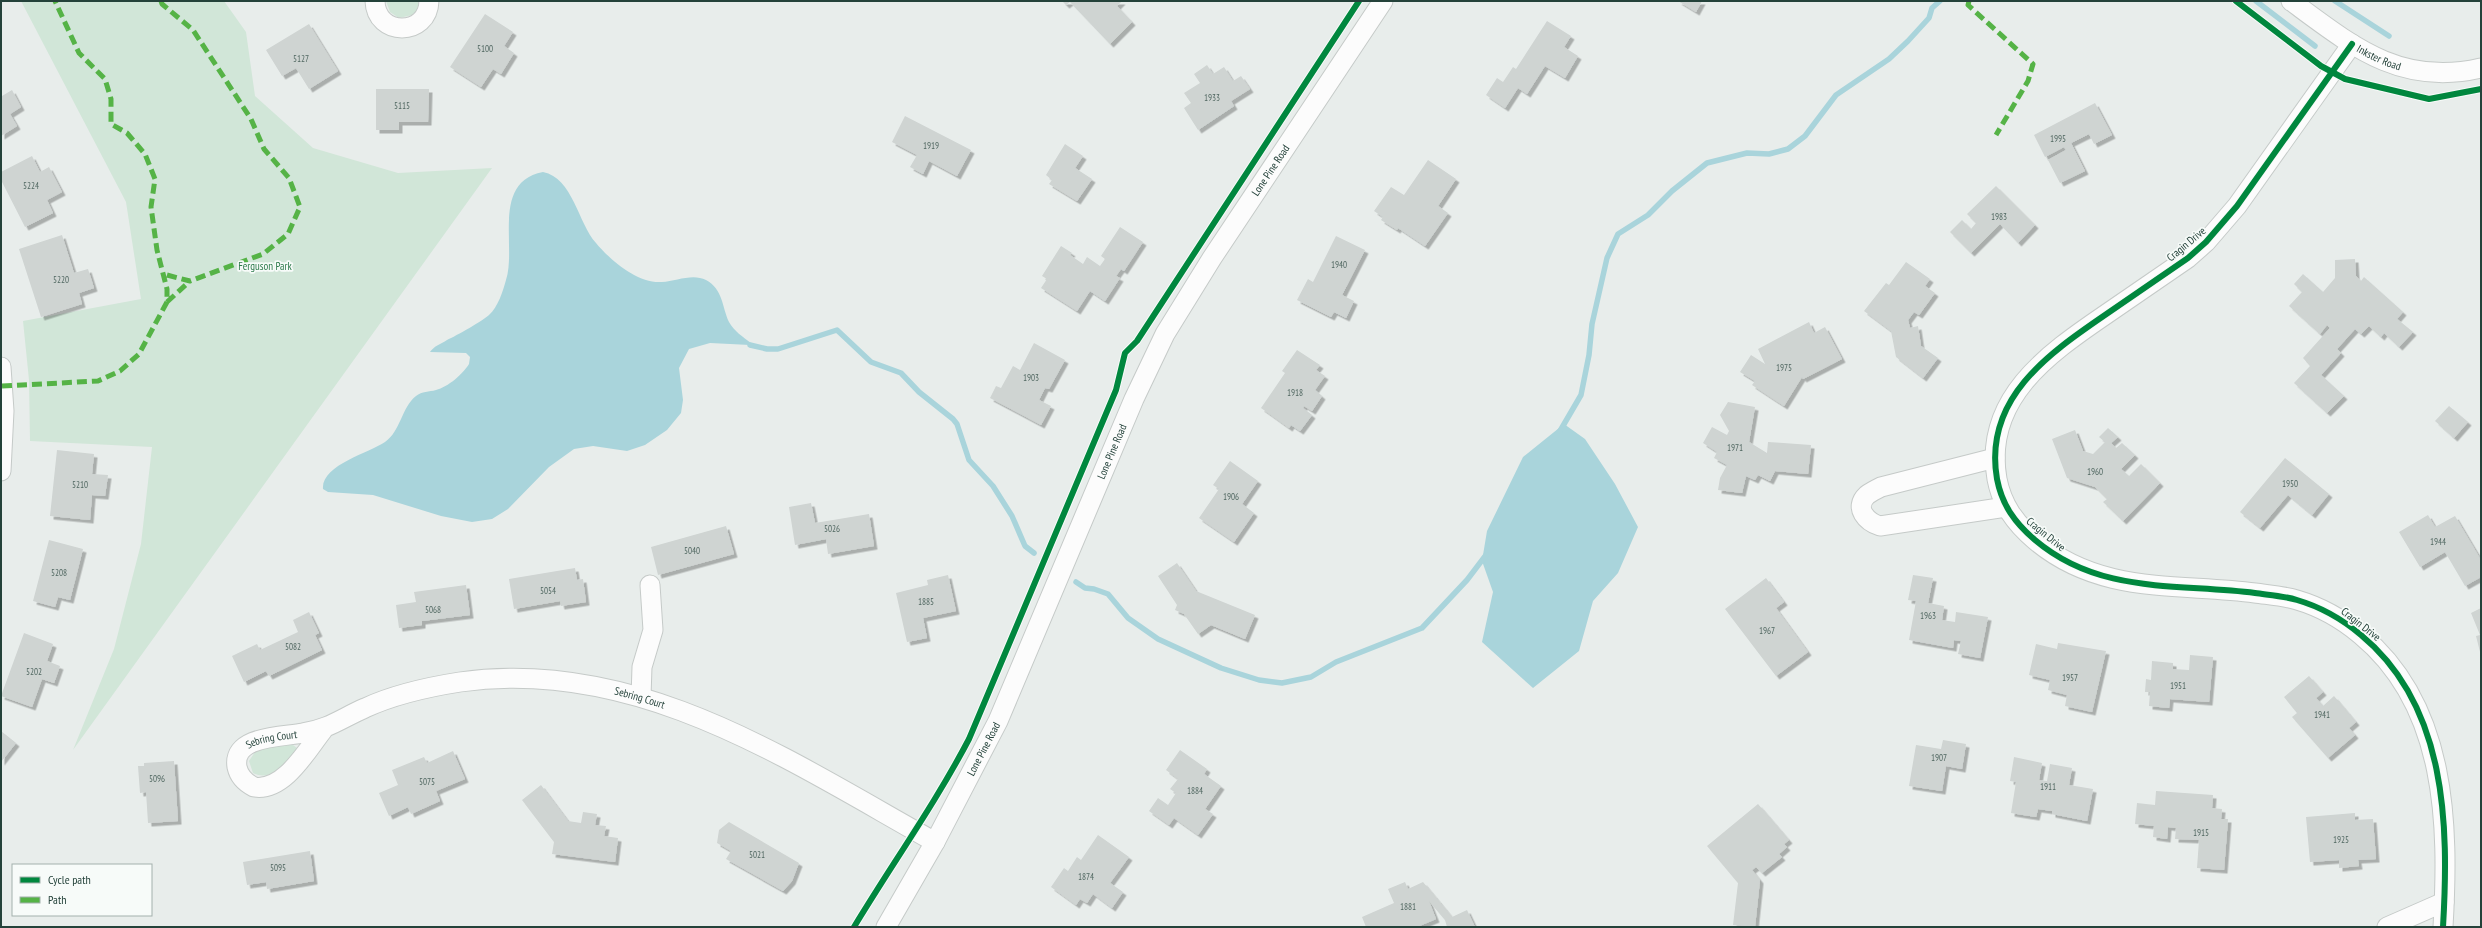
<svg xmlns="http://www.w3.org/2000/svg" width="2482" height="928" font-family="'PT Sans Narrow',sans-serif">
	<defs>
		<filter id="shadow"><feDropShadow dx="3.5" dy="3.5" stdDeviation="0" flood-color="#0004"/></filter>
	</defs>
	<rect width="100%" height="100%" fill="#e8edeb"/>
	<path fill="#d1e6d8" d="M21,1h203l22,31 9,64 58,52 85,25 94,-5 -419,582 41,-101 27,-105 11,-97 -122,-6 -1,-61 -6,-59 118,-22 -15,-97z
		M386,1h33l-2,9 -5,5 -13,3 -9,-6z
		M286,744l7,1 4,3c-6,16 -27,34 -44,25l-4,-12 8,-12z"/>
	<path fill="#a9d4db" d="M543,172c30,6 35,51 53,71 14,17 42,41 66,39 14,-1 31,-9 44,-2 17,9 16,27 23,42 5,9 14,15 22,21l-1,2 -40,-2 -21,6 -10,19 4,32 -2,13 -14,17 -22,15 -18,6 -34,-5 -19,3 -25,18 -41,42 -16,10 -20,3 -31,-6 -68,-21 -45,-3 -5,-3c-2,-24 46,-36 62,-47 16,-11 16,-34 31,-46 6,-5 13,-4 20,-6 12,-3 27,-16 33,-26l1,-7 -4,-4 -36,-1c4,-6 11,-8 17,-12 9,-4 37,-20 42,-25 9,-8 14,-24 17,-35 11,-33 -15,-98 37,-108z
		M1564,424l21,15 30,45 23,43 -20,46 -25,28 -14,50 -46,37 -51,-46 11,-50 -11,-31 5,-30 36,-74z"/>
	<g fill="none" stroke-linecap="round" stroke-linejoin="round">
		<path stroke="#a9d4db" stroke-width="5.5" d="M2256,1l59,45
			M2335,1l54,35
			M750,345l17,4h11l59,-19 34,32 30,11 18,19 34,27 4,5 12,36 24,26 19,30 13,30 9,7
			M1560,431l21,-36 8,-40 3,-31 15,-66 11,-24 30,-19 24,-24 35,-28 40,-10 22,1 19,-5 17,-13 31,-41 53,-36 19,-18 21,-23 3,-10 8,-7
			M1076,582l9,6 9,1 14,5 20,24 30,21 63,29 38,12 23,3 29,-6 25,-15 86,-34 45,-48 19,-25"/>
	</g>
	<path fill="#cfd4d2" filter="url(#shadow)" d="M1062,1h60l-5,5 15,16 -22,22 -40,-42 -4,3z
		M1678,1h24l-6,11z
		M485,14l28,18 -9,14 10,7 -13,21 -8,-5 -12,18 -31,-20z
		M1547,21l24,15 -7,11 14,9 -13,22 -20,-12 -18,28 -9,-6 -13,20 -19,-13 11,-17 6,4 10,-15 3,2z
		M309,24l29,47 -29,18 -13,-21 -14,8 -16,-26z
		M1207,65l6,9 11,-7 9,14 8,-5 9,13 -19,12 3,5 -36,24 -14,-22 7,-5 -7,-10 16,-10 -6,-9z
		M376,89h53l-1,33h-29v8h-23z
		M12,90l9,17 -11,7 7,12 -16,10v-42l1,2z
		M2095,103l17,32 -18,9 -5,-10 -18,9 14,28 -25,12 -12,-23 18,-10 -2,-3 -19,10 -11,-22z
		M905,116l66,34 -14,26 -28,-15 -6,13 -13,-7 7,-12 -25,-13z
		M1065,144l18,12 -8,12 17,11 -15,22 -28,-17 3,-4 -6,-5z
		M32,156l8,16 9,-5 13,25 -15,8 6,13 -28,14 -24,-47v-8z
		M1428,160l28,19 -18,27 10,7 -23,33 -27,-18 -1,2 -16,-10 2,-3 -9,-6 17,-24 13,8z
		M1996,186l39,39 -17,18 -18,-19 -29,29 -21,-21 12,-12 9,9 5,-6 -9,-9z
		M1120,227l23,15 -19,29 -3,-2 -5,7 4,2 -15,23 -15,-10 -13,20 -36,-23 6,-9 -5,-3 19,-30 11,7 -2,2 13,9 4,-7 13,9 5,-7 -4,-3z
		M62,235l12,38 14,-4 6,19 -15,5 3,11 -41,13 -22,-68z
		M1336,236l29,14 -23,45 12,6 -8,17 -12,-6 -3,5 -34,-17 11,-21 5,3z
		M2355,259l1,17 5,5 3,-4 39,35 -6,7 16,13 -14,15 -15,-14 -3,4 -12,-11 -8,8 -6,-5 -18,20 4,4 -20,22 23,21 -17,17 -33,-30 16,-17 -7,-8 27,-30 -3,-3 -7,9 -31,-28 13,-14 -8,-8 9,-10 20,18 12,-14v-18z
		M1906,262l24,17 -5,7 10,7 -16,22 -5,-3 -6,8 2,8 8,-2 3,20 17,12 -15,20 -27,-21 -5,-26 -27,-20 22,-28 3,2z
		M1809,322l5,11 11,-6 17,32 -39,20 -1,-2 -18,29 -32,-21 3,-4 -15,-9 11,-17 14,9 -7,-15z
		M1034,343l31,17 -16,29 -4,-1 -6,12 12,6 -10,19 -51,-27 6,-12 5,2 12,-22 7,4z
		M1297,350l23,15 -4,5 9,6 -10,14 7,6 -10,15 -8,-5 -1,2 9,7 -12,16 -9,-6 -2,3 -28,-20 24,-35 -3,-2z
		M1728,402l27,5 -6,35 18,11 1,-11 43,3 -3,29 -33,-3 -5,10 -12,-6 -3,5 -9,-4 -4,17 -24,-3 2,-12 7,-13 -13,-7 3,-6 -14,-9 9,-16 15,8 2,-4 -9,-16z
		M2449,406l19,16 -14,16 -19,-17z
		M2108,428l10,9 -7,6 5,5 6,-5 13,12 -14,14 8,7 12,-12 19,19 -37,38 -20,-19 4,-3 -12,-12 -28,-9 -15,-39 23,-9 8,21 10,3 12,-12 -6,-5z
		M57,450l37,4 -2,20 16,1 -3,21 -13,-1 -2,25 -40,-4z
		M2285,458l44,36 -17,21 -24,-20 -28,33 -20,-16z
		M1230,461l28,20 -16,23 12,9 -20,29 -35,-24 20,-29 -6,-4z
		M811,503l4,20 54,-9 5,32 -46,8 -2,-15 -31,6 -6,-38z
		M2428,515l7,12 20,-11 26,44v17l-16,9 -20,-34 -25,15 -21,-35z
		M726,526l8,28 -76,21 -7,-28z
		M49,540l34,9 -13,51 -12,-3 -3,10 -22,-6z
		M1177,563l19,28 59,24 -10,24 -34,-14 -13,9 -14,-20 -9,-4 2,-5 -19,-29z
		M575,568l2,12 6,-1 3,23 -25,4 -1,-5 -46,8 -5,-30z
		M948,575l8,36 -33,7 4,20 -20,4 -11,-49 32,-8 -1,-5z
		M1913,575l20,3 -5,25 16,3 -2,14 13,2 1,-10 32,5 -8,41 -22,-4 3,-13 -7,-1 -1,8 -44,-8 7,-39 -8,-1z
		M1766,578l18,24 -8,6 32,44 -32,24 -51,-67z
		M466,585l4,30 -48,6v4l-23,3 -3,-23 20,-3 -2,-10z
		M2481,608v48l-5,-20 4,-1 -9,-22z
		M309,612l10,21 -4,2 7,15 -53,26 -3,-5 -22,11 -12,-26 25,-12 3,6 38,-18 -5,-12z
		M24,633l29,11 -6,17 13,5 -6,17 -12,-4 -10,28 -31,-11z
		M2058,643l48,8 -14,61 -27,-6 2,-11 -19,-5 2,-10 -21,-5 7,-31 21,5z
		M2190,655l23,2 -4,45 -39,-3 -1,9 -20,-2 1,-14h-5l1,-13 5,1 1,-19 21,2v6l16,1z
		M2309,676l14,16 -7,6 7,8 11,-10 22,26 -7,6 6,7 -27,23 -36,-41 5,-4 -13,-16z
		M1,731l15,12 -15,19z
		M1943,740l23,4 -4,25 -16,-3 -4,25 -33,-5 7,-41 25,4z
		M1180,750l27,19 -3,5 17,12 -16,23 8,5 -15,21 -24,-17 -5,7 -20,-14 9,-13 10,7 8,-12 -6,-4 8,-10 -12,-9z
		M453,751l12,28 -29,12 4,10 -29,13 -3,-7 -19,9 -10,-23 19,-8 -6,-15 32,-13 3,6z
		M2014,757l28,6 -3,17 8,1 3,-17 22,4 -3,17 24,4 -6,32 -35,-7v-3l-14,-2 -2,8 -25,-4 5,-31 -6,-1z
		M174,761l4,60 -30,2 -2,-31 -6,1 -2,-27h6v-3z
		M541,785l27,36 13,2 2,-11 14,2 -2,11 11,1 -2,10 14,2 -3,24 -63,-8 2,-12 -32,-42z
		M2156,791l57,4 -1,13 10,1 -1,10h7l-4,51 -27,-2 2,-28 -24,-1 1,-11 -8,-1 -1,12 -14,-2 1,-11 -19,-2 2,-21 18,2z
		M1758,804l31,36 -5,4 3,3 -8,7 3,3 -20,16 -6,-6 -4,3 8,10 -5,47 -22,-2 5,-42 -31,-37z
		M2355,813v7l18,-1 3,40 -18,1 1,6 -20,2v-8l-29,2 -4,-45z
		M729,822l70,41 -7,18 -9,10 -57,-32 5,-8 -14,-8 2,-13z
		M1098,835l31,22 -19,26 13,9 -11,16 -19,-14 -6,9 -7,-4 -4,6 -25,-18 13,-19 4,3 9,-14 4,3z
		M310,851l4,30 -47,8 -1,-7 -19,3 -4,-23z
		M1405,882l3,7 15,-7 29,35 15,-7 8,17h-28l-2,-7 -16,-19 7,18 -19,8h-51l-4,-10 32,-14 -6,-14z"/>
	<g fill="none" stroke-linecap="round" stroke-linejoin="round">
		<defs>
			<g id="minor">
				<path d="M375,1c1,36 53,36 54,0"/>
				<path id="s1" d="M2291,1c61,45 110,86 190,67"/>
				<path d="M2352,44l-115,162 -31,36 -18,16c-28,19 -55,38 -83,57 -57,39 -122,84 -108,164 5,26 18,44 38,61 65,55 142,43 220,53 14,2 29,3 42,7 24,7 45,19 64,35 86,71 88,190 82,292"/>
				<path d="M1,367l3,44 -3,60"/>
				<path d="M1995,458l-114,29c-4,2 -10,5 -14,8 -14,13 0,27 13,31l126,-19"/>
				<path d="M641,697l1,-30 11,-37 -3,-45"/>
				<path id="s2" d="M323,730c-16,20 -39,62 -69,57 -8,-4 -15,-11 -17,-20 -5,-32 47,-30 66,-34 26,-4 39,-15 62,-25 30,-14 63,-21 95,-26 177,-25 328,78 475,160"/>
				<path id="s3" d="M886,927l49,-85 63,-121 136,-322 31,-65 47,-76 171,-257"/>
				<path d="M2387,927l57,-25"/>
			</g>
		</defs>
		<use href="#minor" stroke="#c5cac8" stroke-width="21"/>
		<use href="#minor" stroke="#fcfcfc" stroke-width="19"/>
		<path stroke="#55b346" stroke-width="5" stroke-dasharray="10 5" stroke-linecap="butt" d="M161,1l1,3 31,26 58,89 13,30 25,29 11,29 -12,27 -25,20 -73,27 -27,-7
			M1969,1l-1,4 65,59 -5,17 -32,54
			M167,302l23,-21
			M2,386l96,-5 22,-10 19,-17 28,-52v-13l-10,-39 -6,-43 4,-28 -10,-25 -18,-21 -16,-9v-25l-6,-20 -26,-26 -24,-52"/>
		<defs>
			<path id="cycleway" d="M2236,1l85,65 24,13 84,20 52,-10
				M2352,44l-115,162 -31,36 -18,16c-28,19 -55,38 -83,57 -57,39 -122,84 -108,164 5,26 18,44 38,61 65,55 142,43 220,53 14,2 29,3 42,7 24,7 45,19 64,35 86,71 88,190 82,292
				M854,927c38,-63 81,-123 115,-188l147,-349 9,-37 12,-12 222,-340"/>
		</defs>
		<use href="#cycleway" stroke="#f7fbf9" stroke-width="8"/>
		<use href="#cycleway" stroke="#00873e" stroke-width="6"/>
	</g>
	<g text-anchor="middle" stroke-width="3.5" stroke-linejoin="round" paint-order="stroke">
		<g font-size="9" fill="#506761">
			<text x="485" y="52">5100</text>
			<text x="301" y="62">5127</text>
			<text x="1212" y="101">1933</text>
			<text x="402" y="109">5115</text>
			<text x="2058" y="142">1995</text>
			<text x="931" y="149">1919</text>
			<text x="31" y="189">5224</text>
			<text x="1999" y="220">1983</text>
			<text x="1339" y="268">1940</text>
			<text x="61" y="283">5220</text>
			<text x="1784" y="371">1975</text>
			<text x="1031" y="381">1903</text>
			<text x="1295" y="396">1918</text>
			<text x="1735" y="451">1971</text>
			<text x="2095" y="475">1960</text>
			<text x="2290" y="487">1950</text>
			<text x="80" y="488">5210</text>
			<text x="1231" y="500">1906</text>
			<text x="832" y="532">5026</text>
			<text x="2438" y="545">1944</text>
			<text x="692" y="554">5040</text>
			<text x="59" y="576">5208</text>
			<text x="548" y="594">5054</text>
			<text x="926" y="605">1885</text>
			<text x="433" y="613">5068</text>
			<text x="1928" y="619">1963</text>
			<text x="1767" y="634">1967</text>
			<text x="293" y="650">5082</text>
			<text x="34" y="675">5202</text>
			<text x="2070" y="681">1957</text>
			<text x="2178" y="689">1951</text>
			<text x="2322" y="718">1941</text>
			<text x="1939" y="761">1907</text>
			<text x="157" y="782">5096</text>
			<text x="427" y="785">5075</text>
			<text x="2048" y="790">1911</text>
			<text x="1195" y="794">1884</text>
			<text x="2201" y="836">1915</text>
			<text x="2341" y="843">1925</text>
			<text x="757" y="858">5021</text>
			<text x="278" y="871">5095</text>
			<text x="1086" y="880">1874</text>
			<text x="1408" y="910">1881</text>
		</g>
		<g font-size="11" fill="#24423a" stroke="#f7fbf9">
			<text dy="4" stroke="none"><textPath href="#s1" startOffset="105">Inkster Road</textPath></text>
			<text dy="4" stroke="none"><textPath href="#s3" startOffset="851">Lone Pine Road</textPath></text>
			<text transform="translate(2186 244) rotate(-40)" y="4">Cragin Drive</text>
			<text dy="4" stroke="none"><textPath href="#s3" startOffset="527">Lone Pine Road</textPath></text>
			<text transform="translate(2046 534) rotate(39)" y="4">Cragin Drive</text>
			<text transform="translate(2361 624) rotate(38)" y="4">Cragin Drive</text>
			<text dy="4" stroke="none"><textPath href="#s2" startOffset="552">Sebring Court</textPath></text>
			<text dy="4" stroke="none"><textPath href="#s2" startOffset="172">Sebring Court</textPath></text>
			<text dy="4" stroke="none"><textPath href="#s3" startOffset="203">Lone Pine Road</textPath></text>
		</g>
		<g font-size="11" fill="#2d7a4b" stroke="#f7fbf9">
			<text x="265" y="270">Ferguson Park</text>
		</g>
	</g>
	<rect width="2482" height="928" fill="none" stroke="#24423a" stroke-width="4"/>
	<rect x="12" y="864" width="140" height="52" fill="#f7fbf9" stroke="#a3b1ad"/>
	<rect x="20" y="877" width="20" height="6" fill="#00873e" stroke="#a3b1ad"/>
	<text x="48" y="884" font-size="12" fill="#24423a">Cycle path</text>
	<rect x="20" y="897" width="20" height="6" fill="#55b346" stroke="#a3b1ad"/>
	<text x="48" y="904" font-size="12" fill="#24423a">Path</text>
</svg>
